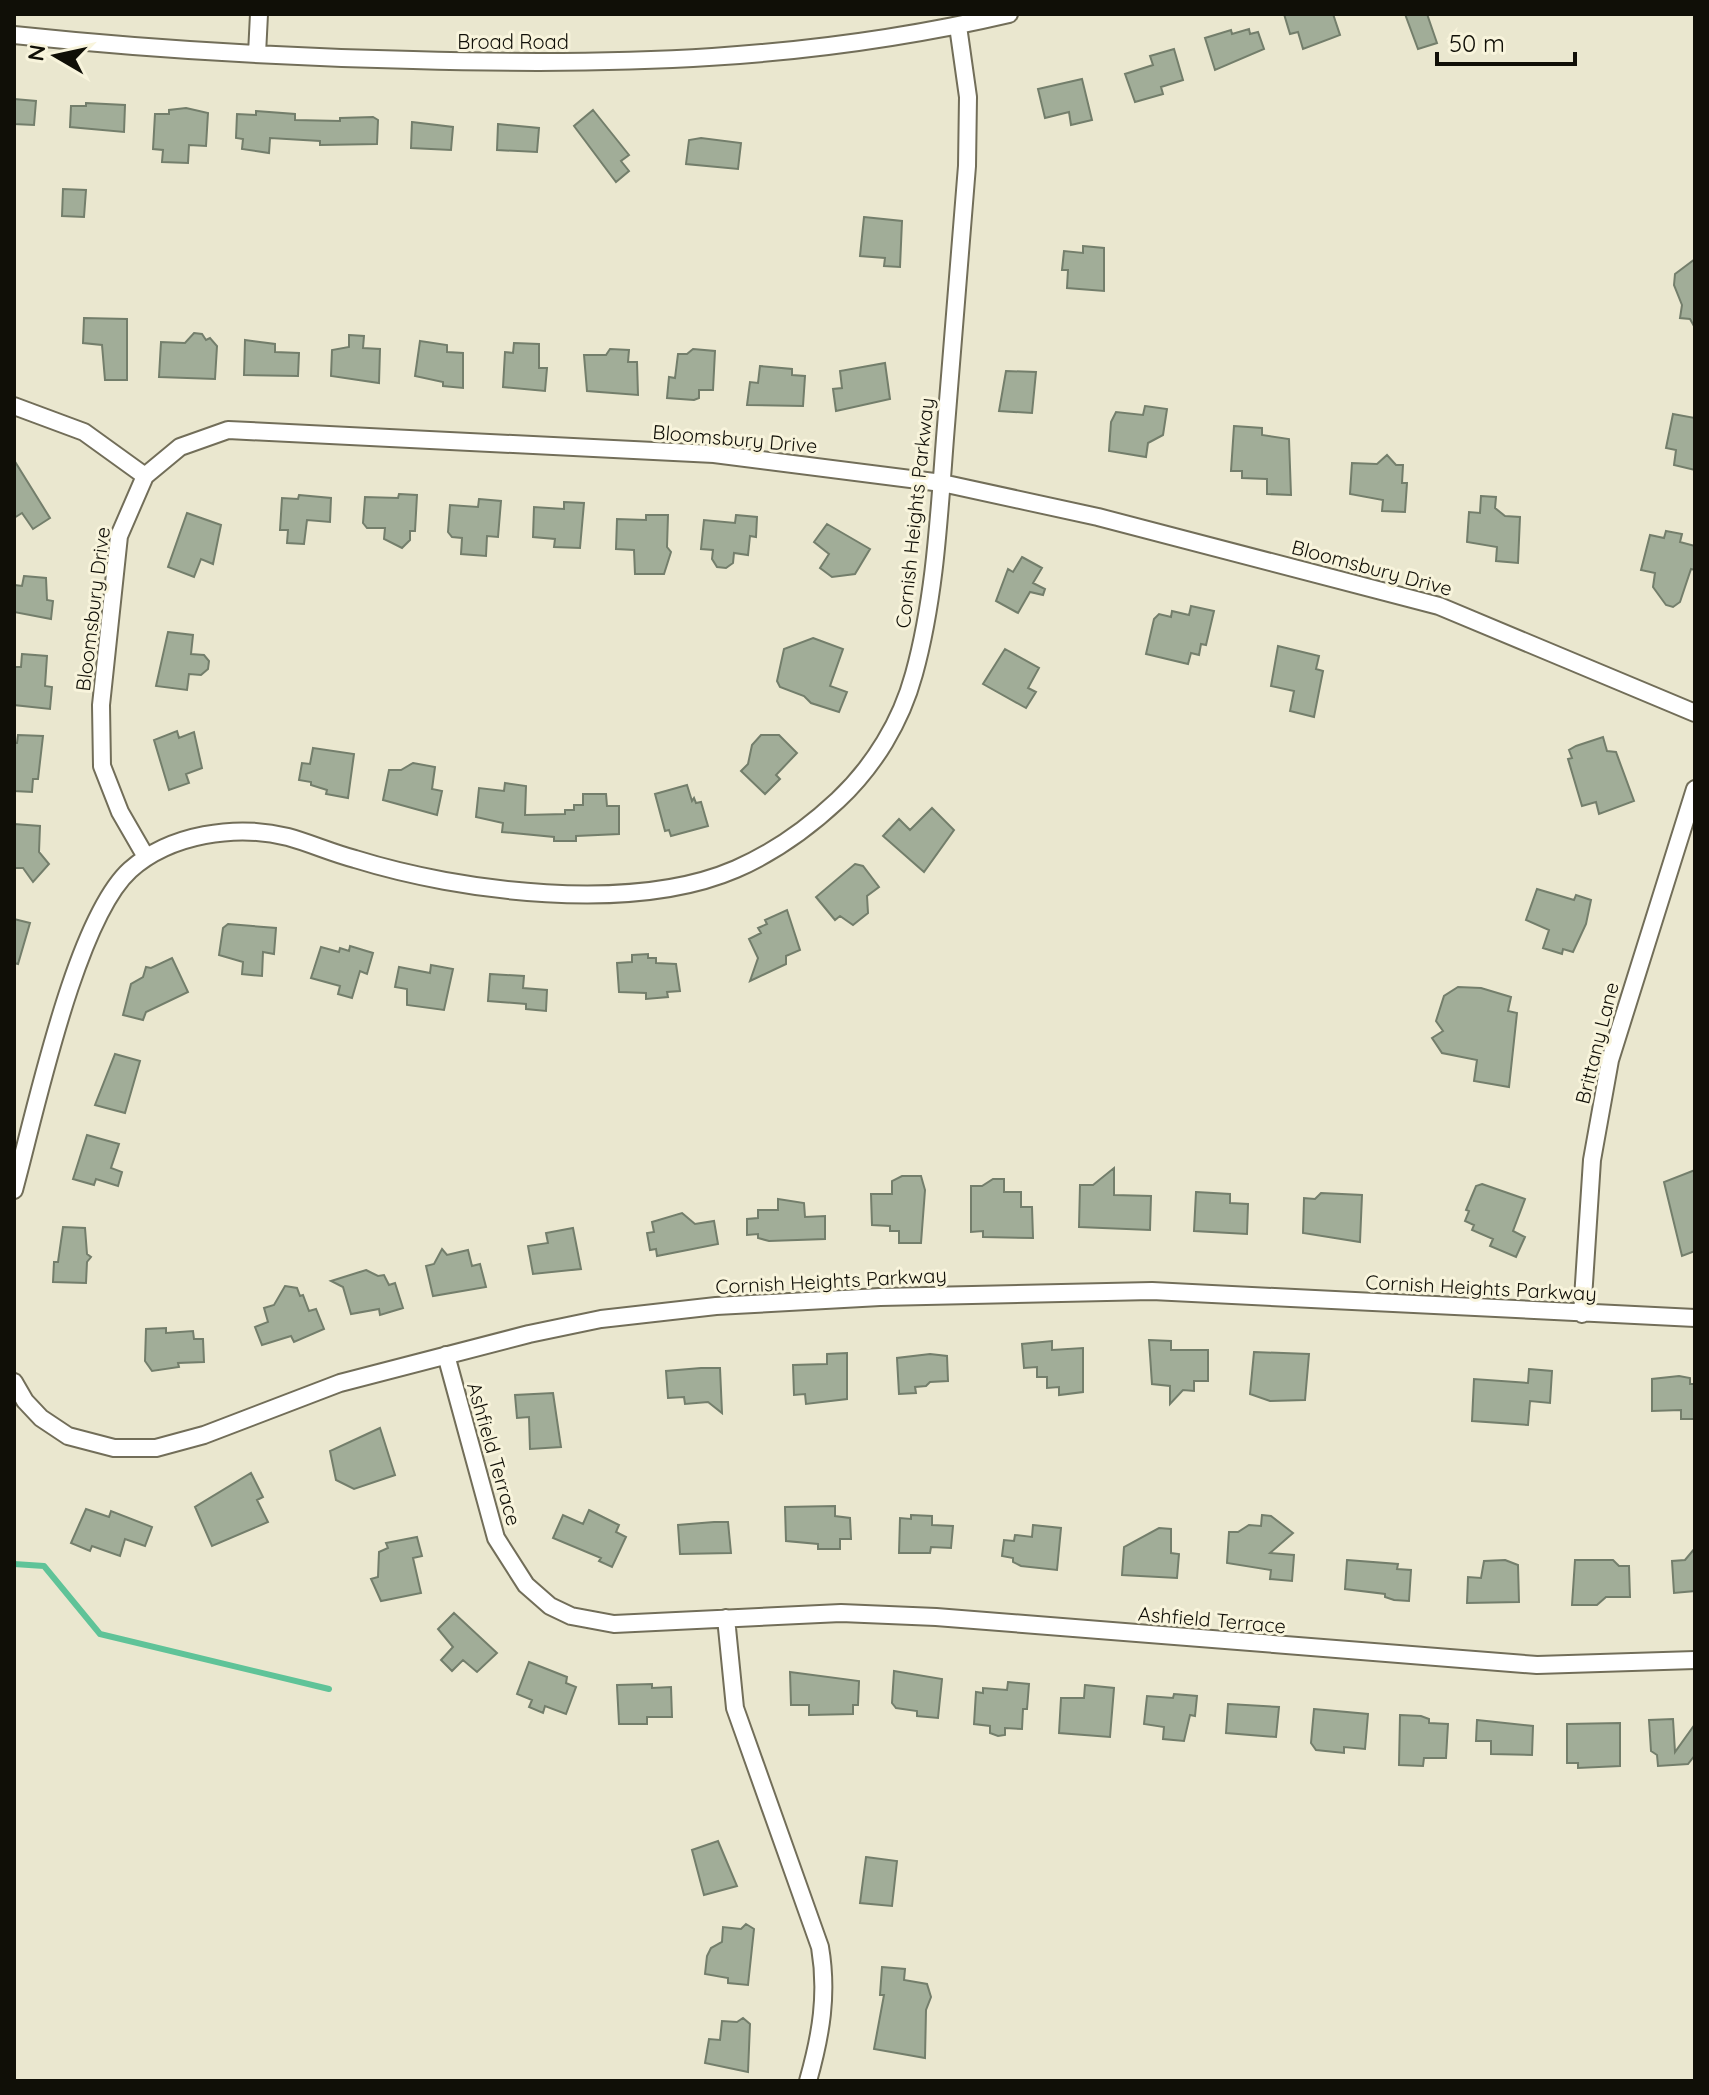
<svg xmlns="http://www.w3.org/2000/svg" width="1709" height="2095" font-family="Quicksand,sans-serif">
	<rect width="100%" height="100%" fill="#eae7cf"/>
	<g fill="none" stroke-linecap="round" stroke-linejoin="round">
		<path stroke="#5fc398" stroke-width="6" d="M14,1564l30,2 56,68 229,55"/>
	</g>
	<path fill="#a1ad98" stroke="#737e6b" stroke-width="2" d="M1284,14h49l7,21 -37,14 -5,-17 -8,2z
		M1405,14h22l10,29 -19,6z
		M1249,29l1,5 8,-2 6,17 -49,21 -10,-32 26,-8 1,4z
		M1174,49l9,31 -22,7 2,7 -28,8 -10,-28 28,-9 -3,-9z
		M1082,79l10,41 -21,5 -2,-13 -24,6 -7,-29z
		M14,99l22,2 -2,24 -20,-1z
		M86,103l39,2 -1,27 -54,-5 1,-21h15z
		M186,108l22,5 -2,33 -17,-1 -1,18 -26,-1 1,-12 -10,-1 2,-35h14v-4z
		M593,110l36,45 -8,6 8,10 -13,11 -42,-56z
		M256,111l39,3v6l45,1v-3l33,-1 5,3 -1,24 -57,1v-4l-50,-3 -1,15 -27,-4 1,-10 -7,-1 1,-24 19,1z
		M412,122l41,5 -2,23 -40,-2z
		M498,124l41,4 -2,24 -40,-2z
		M701,138l40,5 -3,26 -52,-5 3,-24z
		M63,189l23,1 -2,27 -22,-1z
		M864,217l38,4 -2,46 -16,-1 1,-8 -25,-2z
		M1083,246l21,2v43l-37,-3 1,-18h-6l2,-19 19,2z
		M1695,259v69l-5,-9 -10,-1 2,-13 -8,-20 1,-11z
		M84,318l43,1v61h-22l-3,-35 -19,-2z
		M194,333l8,1 4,6 4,-2 7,8 -2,33 -56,-2 2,-35 24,1z
		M349,335l15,1 -1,12 17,1 -1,34 -48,-7 1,-26 17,-3z
		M245,340l30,4v8l24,1 -1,23 -54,-1z
		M420,341l27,4v7l16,1v35l-20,-2v-4l-28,-6z
		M514,343l25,1v24h8l-2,23 -42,-4 2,-35 8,1z
		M610,349l19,1 -1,12h9l1,33 -51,-4 -3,-36h22z
		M693,349l22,2 -2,39h-14v8l-5,2 -27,-2 2,-21 6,1 3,-24h9z
		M885,363l5,36 -54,12 -3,-22 9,-1 -2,-17z
		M760,366l32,3v6l13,1 -2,30 -56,-1 3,-23 8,1z
		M1006,371l30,1 -4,41 -33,-2z
		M1145,406l22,3 -4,26 -15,8 -2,14 -37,-6 2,-29 5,-10 27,3z
		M1673,414l22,4v52l-21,-5 2,-15 -10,-2z
		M1234,426l28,2v7l27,4 2,56 -24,-1v-15l-25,-1v-7h-11z
		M1387,455l9,10h7l-1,18h5l-2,29 -23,-1 1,-11 -33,-6 2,-31 25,1z
		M14,460l36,58 -17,11 -11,-16 -8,5z
		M399,494l18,1 -2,36h-5v9l-8,8 -18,-9 1,-11h-18l-4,-5 2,-26 33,1z
		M299,495l32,3 -1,24 -23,-2 -3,24 -17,-1 1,-13h-8l2,-32 16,1z
		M1481,496l15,1 -1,11 10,8 15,1 -2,46 -22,-2 1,-14 -30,-5 2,-30 11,1z
		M479,499l22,2 -3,36 -11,-1 -1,20 -25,-2 1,-16 -10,-1 -4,-5 2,-27 28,2z
		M564,502l20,1 -4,45 -26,-1 1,-8 -22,-2 1,-30 30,2z
		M187,513l34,12 -8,39 -12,-5 -7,18 -26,-10z
		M646,515h22l-1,32 4,5 -7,22h-29l-1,-24 -18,-1 1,-30 29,1z
		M736,515l21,2 -1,20 -6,-1 -2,19 -14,-2 -1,10 -7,5 -9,-1 -5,-8 1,-9 -12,-1 3,-29 31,3z
		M827,524l43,25 -15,25 -23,3 -12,-9 9,-14 -15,-12z
		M1666,531l16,3 -2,8 15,4v24l-4,-1 -11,33 -7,5 -7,-2 -13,-18 2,-14 -14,-3 9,-35 14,3z
		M1022,557l20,11 -9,15 12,6 -2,6 -13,-3 -12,21 -22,-12 12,-32 5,3z
		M24,576l22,2 1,22 6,1 -2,18 -37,-7v-27l8,1z
		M1191,606l23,5 -8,34 -5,-1 -2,11 -8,-2 -3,11 -42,-10 8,-35 5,-5 12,3 1,-6 17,4z
		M168,632l25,3 -2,19 13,1 5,6 -1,8 -7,6 -12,-1 -2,16 -31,-4z
		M813,638l30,11 -13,37 17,6 -8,20 -28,-9 -7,-7 -24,-9 -3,-6 7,-32z
		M1278,646l41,10 -3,13 7,2 -9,46 -24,-6 4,-20 -23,-5z
		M1005,649l34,19 -11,20 8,4 -10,16 -43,-24z
		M22,654l25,2 -2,30 7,1 -2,22 -36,-4v-38h7z
		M177,731l2,7 15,-6 8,36 -16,6 3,9 -20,7 -15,-50z
		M18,735l25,1 -5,43h-5l-1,13 -18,-1v-48h3z
		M761,735h18l18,18 -21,22 4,4 -15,15 -24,-23 7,-7 4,-19z
		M1603,737l4,14 9,1 18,49 -35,13 -3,-12 -14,4 -14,-47 4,-1 -3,-8 7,-4z
		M313,748l41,6 -6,44 -22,-4 1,-4 -16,-5v-3l-12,-2 3,-17 8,1z
		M413,763l22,4 -3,22 10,2 -5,24 -54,-15 6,-30h12z
		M505,783l21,3 -1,29 40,-1v-4h9v-5h9v-11h23l1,12h12v28l-43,2v5h-22v-4l-52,-5 1,-9 -27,-6 3,-29 25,3z
		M687,785l5,16 2,-3 2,5 5,-1 7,24 -37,10 -2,-6 -4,1 -10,-37z
		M932,808l22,22 -30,42 -41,-36 16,-17 11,11z
		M14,824l26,2 -1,26 10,12 -16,18 -10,-14h-9z
		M855,864l8,2 16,21 -12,9 1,17 -15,12 -13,-9 -5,4 -19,-23z
		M1537,889l37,11 2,-5 15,5 -5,24 -13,28 -10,-3 -1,5 -19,-6 6,-18 -23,-10z
		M787,910l13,40 -14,6v8l-36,17 8,-23 -9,-19 12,-6 -3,-5 9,-4 -2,-4z
		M14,919l16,4 -12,41 -4,-1z
		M228,924l48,4 -2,26 -11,-2 -1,24 -20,-2 1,-12 -24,-7 4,-27z
		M350,946l23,7 -6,21 -7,-3 -8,27 -14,-4 2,-8 -29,-8 10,-31 18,5 1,-4 9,3z
		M648,954v4h8v5l20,1 4,27 -13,1 1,5 -22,2v-6l-27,-1 -2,-29 15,-1v-7z
		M172,958l16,34 -42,20 -3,8 -20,-5 8,-31 12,-7 3,-10 5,1z
		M431,965l22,4 -9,41 -37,-5v-16l-12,-2 4,-20 31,6z
		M490,974l34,2 -1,12 24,2 -1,21 -20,-2v-5l-38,-3z
		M1458,987l23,1 30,9 -3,14 9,2 -8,74 -35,-6 3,-21 -35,-7 -10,-15 11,-7 -7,-10 8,-25z
		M115,1054l25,7 -15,52 -30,-8z
		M87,1135l32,9 -8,24 11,4 -4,14 -22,-7 -2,6 -21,-6z
		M1114,1168v27l37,1 -1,34 -71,-3 1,-42h13z
		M1695,1170v81l-13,5 -18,-74z
		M902,1176h19l4,14 -4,53h-22v-12h-9v-5l-18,-1 -1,-31h21v-13z
		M993,1179h11v13h17v15h11l1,31 -50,-1v-6l-12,1v-46h11z
		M1482,1184l43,15 -12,32 12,6 -9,20 -26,-11 3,-7 -21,-9 2,-5 -9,-4 4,-10 -3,-1 10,-24z
		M1196,1192l34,2v9l18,1 -1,30 -53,-3z
		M1321,1193l41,2 -2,47 -57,-9 1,-35 11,1z
		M778,1199l26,4 1,14 20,-1v23l-56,2 -11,-3v-4l-11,1v-16l11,-1v-8h20z
		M682,1213l13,11 19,-3 4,23 -61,12 -1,-7 -6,1 -3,-17 7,-1 -2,-10z
		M63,1227l22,1 2,26 4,3 -4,5 -1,21 -33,-1 1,-20h4z
		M573,1228l8,41 -48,5 -5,-28 20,-3 -2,-10z
		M442,1249l5,6 21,-5 4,16 8,-2 6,23 -53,9 -7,-30 8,-2z
		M366,1270l12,6 6,-1 5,10 6,-2 8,25 -23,7 -1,-6 -28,5 -8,-27 -12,-6z
		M285,1286l12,2 3,8 3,-1 6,16 7,-2 8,20 -30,13 -3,-6 -29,9 -7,-18 13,-5 -4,-14 10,-3z
		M166,1328v5l27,-2 1,8h9l1,23 -26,1 1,4 -27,4 -7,-10 1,-32z
		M1149,1340l22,1v9h37v31h-14v10l-11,-1 -13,14v-18l-18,-2z
		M1052,1341v9l31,-2v44l-24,3v-8l-12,1v-11h-10v-10l-13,1 -2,-24z
		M1254,1352l55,2 -4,46 -35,1 -20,-7z
		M847,1353v46l-41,5 -1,-10 -11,1 -1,-30 34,-1v-10z
		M930,1354l17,2 1,25 -18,1 -4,4 -11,1 1,6 -17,1 -2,-36z
		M701,1368h19l2,45 -14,-11 -23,2 -1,-7 -16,1 -2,-27z
		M1529,1369l23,2 -2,32 -20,-2 -2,24 -56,-4 2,-42 54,4z
		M1679,1376l11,2v6h5v35h-14v-9l-29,1v-32z
		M553,1393l8,54 -31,2 -1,-32 -12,1 -2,-23z
		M380,1428l15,47 -41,14 -18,-9 -6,-29z
		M251,1473l12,24 -6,3 11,22 -56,24 -17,-39z
		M835,1506v10l15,2 1,21h-11v10h-22v-5l-32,-3 -1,-34z
		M86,1509l23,8 2,-6 41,16 -7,19 -20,-7 -5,17 -28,-10 -2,5 -19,-8z
		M589,1510l30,15 -3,7 10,5 -14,30 -13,-6 2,-3 -48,-20 10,-23 20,9z
		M911,1515l21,1v9l21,1 -2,22 -20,-1 -1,6h-31l1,-35 11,1z
		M1262,1515l9,1 22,17 -23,20 24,2 -2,26 -22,-2 1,-9 -44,-7 2,-31h9l11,-7 12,1z
		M714,1522h14l3,31 -51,1 -2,-29z
		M1033,1525l28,3 -4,42 -36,-4 -8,-4v-4l-11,-2 2,-16 10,1 1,-6 17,2z
		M1159,1528l12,1v24l8,1 -2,24 -55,-3 2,-28z
		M417,1537l5,19 -9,2 8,35 -40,8 -10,-22 7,-2 1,-25 9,-4 -2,-5z
		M1695,1548v43l-21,2 -2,-32 13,-1z
		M1347,1560l51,4 -1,5 14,1 -2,31 -15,-1 -9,-3v-3l-40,-5z
		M1505,1560l13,5 1,37 -52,1 1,-26 13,1 3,-17z
		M1575,1560h38l6,6h10l1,31h-24l-9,8h-25z
		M454,1613l43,40 -20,19 -14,-12 -11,11 -11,-11 12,-13 -15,-18z
		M529,1662l38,15 -1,6 10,4 -10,27 -21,-8 -2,7 -14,-6 3,-7 -15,-6z
		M894,1671l48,8 -4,39 -21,-2v-5l-21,-3 -4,-5z
		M790,1672l69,9 -1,24h-5v9l-44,1v-10h-18z
		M1008,1682l21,2 -2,25h-4l-1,20 -17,-1v7l-7,1 -8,-3v-7l-16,-2 2,-32 7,1v-5l24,2z
		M652,1684v4l19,-1 1,30h-25v7h-28l-2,-39z
		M1085,1685l29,3 -4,49 -51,-4 2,-35h23z
		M1174,1694l23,2 -2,20 -5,-1 -6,26 -21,-2 1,-12 -20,-3 3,-28 26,2z
		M1228,1704l51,3 -3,30 -50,-4z
		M1314,1709l54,5 -3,35 -21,-2v6l-28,-3 -5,-7z
		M1400,1715l21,1 8,3v4l19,1 -2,34h-22l-1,8 -24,-1z
		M1673,1719l2,33 20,-28v31l-7,9 -30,2 -1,-11 -6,-4 -2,-31z
		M1477,1720l56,6 -1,29 -41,-1v-13h-15z
		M1620,1723v43l-42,2v-5h-11v-39z
		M718,1841l19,45 -33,9 -12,-45z
		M866,1857l31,4 -5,45 -32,-3z
		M746,1924l8,5 -6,56 -20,-2v-5l-23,-4 2,-18 4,-8 11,-6 1,-15 18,2z
		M882,1967l23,2 -1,11 23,4 4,13 -5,13 -1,48 -51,-9 10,-54h-4z
		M743,2018l7,6 -2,48 -43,-9 4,-24 11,1 2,-19 15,1z"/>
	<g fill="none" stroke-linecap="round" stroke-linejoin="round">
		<defs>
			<path id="street" d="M14,35c133,14 266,22 399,25 204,6 396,1 596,-46
				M257,54l2,-40
				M14,406l70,26 61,44
				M146,857l-26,-45 -18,-46 -1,-61 18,-169 26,-60 35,-29 48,-17 486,24 228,29 156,34 341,89 256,107
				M14,1190c21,-76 61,-270 116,-320 40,-36 106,-46 158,-33 22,6 44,16 67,22 106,33 277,55 381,10 39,-17 71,-40 102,-69 36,-34 63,-78 76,-126 21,-76 25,-158 31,-236 8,-90 15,-181 22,-272l1,-69 -10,-71
				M1582,1314l10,-154 18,-100 85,-271
				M446,1355l50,183 30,47 24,21 21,10 43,8 227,-11 95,4 601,48 158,-5
				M14,1382l11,19 16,17 27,18 46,12h42l48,-13 136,-52 189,-49 72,-15 115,-13 164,-9 272,-6 543,27
				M726,1618l9,90 85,239c8,47 1,88 -12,134"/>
		</defs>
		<use href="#street" stroke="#726e59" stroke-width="20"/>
		<use href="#street" stroke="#fff" stroke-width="16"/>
	</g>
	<g text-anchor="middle" stroke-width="6" stroke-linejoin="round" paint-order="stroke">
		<g font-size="20" fill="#100f07" stroke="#f8f4dc">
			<text x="513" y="49">Broad Road</text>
			<text transform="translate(735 439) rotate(5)" y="7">Bloomsbury Drive</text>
			<text transform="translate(915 513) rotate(-84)" y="7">Cornish Heights Parkway</text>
			<text transform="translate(1372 568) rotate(15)" y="7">Bloomsbury Drive</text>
			<text transform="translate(93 609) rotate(-83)" y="7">Bloomsbury Drive</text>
			<text transform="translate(1597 1043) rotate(-76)" y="7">Brittany Lane</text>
			<text transform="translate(831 1281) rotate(-3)" y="7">Cornish Heights Parkway</text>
			<text transform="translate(1481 1288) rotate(3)" y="7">Cornish Heights Parkway</text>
			<text transform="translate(494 1454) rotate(74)" y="7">Ashfield Terrace</text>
			<text transform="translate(1212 1620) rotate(5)" y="7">Ashfield Terrace</text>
		</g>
	</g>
	<rect width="1709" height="2095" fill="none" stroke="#100f07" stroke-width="32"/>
	<g transform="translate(56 56) rotate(279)" stroke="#f8f4dc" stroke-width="6" paint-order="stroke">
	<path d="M0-6L14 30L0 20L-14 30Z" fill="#100f07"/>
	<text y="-12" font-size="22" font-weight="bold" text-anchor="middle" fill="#100f07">N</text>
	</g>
	<path d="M1437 52v12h138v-12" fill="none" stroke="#100f07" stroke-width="4"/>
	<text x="1449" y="52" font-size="24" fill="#100f07" stroke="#f8f4dc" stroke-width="6" paint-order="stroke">50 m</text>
</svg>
